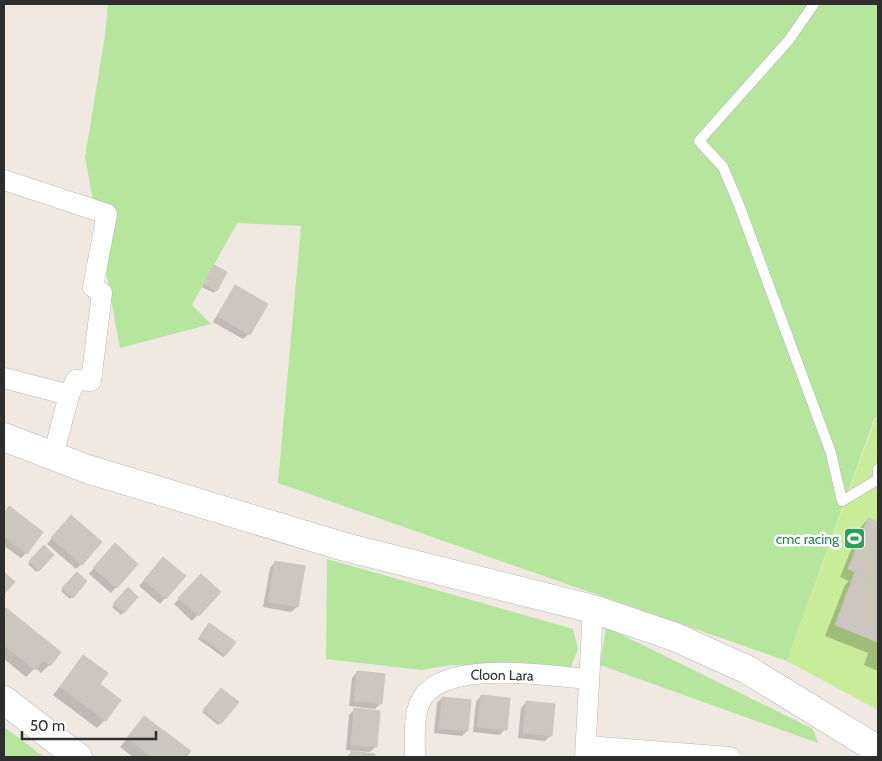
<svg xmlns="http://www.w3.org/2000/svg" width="882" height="761" font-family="Cabin,sans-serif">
	<rect width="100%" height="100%" fill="#efe9e1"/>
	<path fill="#b6e59e" d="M108,4h770v414l-3,-1 -88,244 -509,-178 23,-257 -64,-3 -45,82 19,19 -91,24 -35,-191 20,-121z
		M327,559l246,70 5,20 -7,18 -121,-2 -28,5 -96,-11z
		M606,627l207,102 5,14 -218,-78z
		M4,727l40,30h-40z"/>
	<path fill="#c9ec9a" d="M876,417l2,1v292l-91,-49z"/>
	<path fill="#0003" d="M214,267l2,23 -2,3 -12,-6z
		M235,286l14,48 -6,5 -30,-17z
		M9,508l17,45 -5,5 -17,-12v-33z
		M868,519l10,4v148l-14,-6 4,-12 -43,-17 20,-51 4,-4 -9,-4 20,-49z
		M66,522l15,42 -5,5 -29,-25z
		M44,547l8,8 -16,17 -8,-8z
		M109,550l28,14 -26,29 -22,-19z
		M275,562l22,45 -6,5 -28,-5 7,-39z
		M158,564l7,34 -5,6 -21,-18z
		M77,573l9,8 -16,18 -9,-8z
		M196,581l23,11 -27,29 -18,-17z
		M128,589l9,8 -16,18 -9,-8z
		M6,610l43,55 -8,8 -6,-5 -9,9 -22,-18v-47z
		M207,627l19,28 -3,2 -25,-18z
		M83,657l15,28 7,35 -8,8 -44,-33z
		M357,672l24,31 -6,6 -26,-3 3,-28z
		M219,692l18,10 -19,23 -16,-13z
		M481,696l24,33 -5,6 -27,-3 3,-30z
		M442,698l28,3 -3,30 -5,5 -28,-3 3,-30z
		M526,702l25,33 -6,6 -27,-3 3,-30z
		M354,710l21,37 -5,5 -24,-2 3,-35z
		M144,718l45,34 -4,5h-52l-13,-10z
		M351,753l23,2 -1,2h-26z"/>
	<path fill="#cbc7bf" stroke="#cbc5ba" d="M214,265l13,7 -10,19 -13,-7z
		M235,285l33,19 -18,31 -33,-19z
		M9,506l34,26 -16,22 -23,-17v-24z
		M71,515l31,27 -20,23 -31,-27z
		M868,518l10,4v59l-30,-12z
		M115,543l23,21 -21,24 -24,-20z
		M44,545l10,10 -15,16 -10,-10z
		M163,557l23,19 -20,23 -22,-19z
		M275,561l30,5 -7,41 -30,-5z
		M4,572l11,10 -11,12z
		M77,572l10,9 -14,17 -11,-10z
		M855,572l23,9v61l-43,-17z
		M201,574l20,18 -22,24 -21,-18z
		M128,587l10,10 -14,16 -11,-9z
		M6,608l55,44 -11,14 -7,-6 -8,10 -31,-25v-34z
		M209,623l27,19 -10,13 -26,-19z
		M83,655l25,18 -8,11 21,16 -15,21 -46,-34z
		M357,671l28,3 -3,30 -28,-3z
		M221,688l18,14 -18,22 -18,-14z
		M481,695l29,3 -3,32 -30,-3z
		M442,697l29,3 -3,31 -29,-3z
		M526,701l29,3 -3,32 -29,-3z
		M354,708l26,3 -3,36 -26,-2z
		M144,716l47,35 -5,6h-35l-24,-19z
		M351,751l24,3v3h-25z"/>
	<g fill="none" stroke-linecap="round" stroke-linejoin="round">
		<defs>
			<path id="service" d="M814,4l-25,36 -90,101 24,26 16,38 92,248 11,48 35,-21
				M878,469v12"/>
			<path id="minor" d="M4,180l103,34 -14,73 9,6 -11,88 -15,-1 -7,15
				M4,378l65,17 -16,61
				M586,746l144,11
				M415,757c0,-18 -3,-48 10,-63 31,-34 122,-18 164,-15
				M585,757l8,-148"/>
			<path id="secondary" d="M4,437l83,32 258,78 248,62 82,28 73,33 130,80
				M4,700l74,57"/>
		</defs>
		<use href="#service" stroke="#b4b7c1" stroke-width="11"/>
		<use href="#minor" stroke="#b4b7c1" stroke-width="21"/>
		<use href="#secondary" stroke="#b4b7c1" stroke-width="29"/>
		<use href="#service" stroke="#fff" stroke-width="10"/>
		<use href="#minor" stroke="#fff" stroke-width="20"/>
		<use href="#secondary" stroke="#fff" stroke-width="28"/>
	</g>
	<defs>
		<symbol id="stadium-square" viewBox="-11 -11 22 22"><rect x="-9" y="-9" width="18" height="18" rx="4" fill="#2e9e5b" stroke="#fff"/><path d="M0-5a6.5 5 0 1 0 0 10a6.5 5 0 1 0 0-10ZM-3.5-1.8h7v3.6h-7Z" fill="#fff"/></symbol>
	</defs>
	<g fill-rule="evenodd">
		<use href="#stadium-square" x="842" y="526" width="25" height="25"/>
	</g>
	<g text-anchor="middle" stroke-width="5" stroke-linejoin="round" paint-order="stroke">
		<g font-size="14" fill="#27864d" stroke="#fff" text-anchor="end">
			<text x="839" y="544">cmc racing</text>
		</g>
		<g font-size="14" fill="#2e2e2e" stroke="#fff">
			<text transform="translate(502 675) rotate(1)" y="5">Cloon Lara</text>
		</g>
	</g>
	<rect width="882" height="761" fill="none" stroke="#2e2e2e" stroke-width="10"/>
	<path d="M22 731v8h134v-8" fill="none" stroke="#2e2e2e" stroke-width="2.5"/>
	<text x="30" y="731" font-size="15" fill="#2e2e2e" stroke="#ffffff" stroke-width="4" paint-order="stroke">50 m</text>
</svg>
